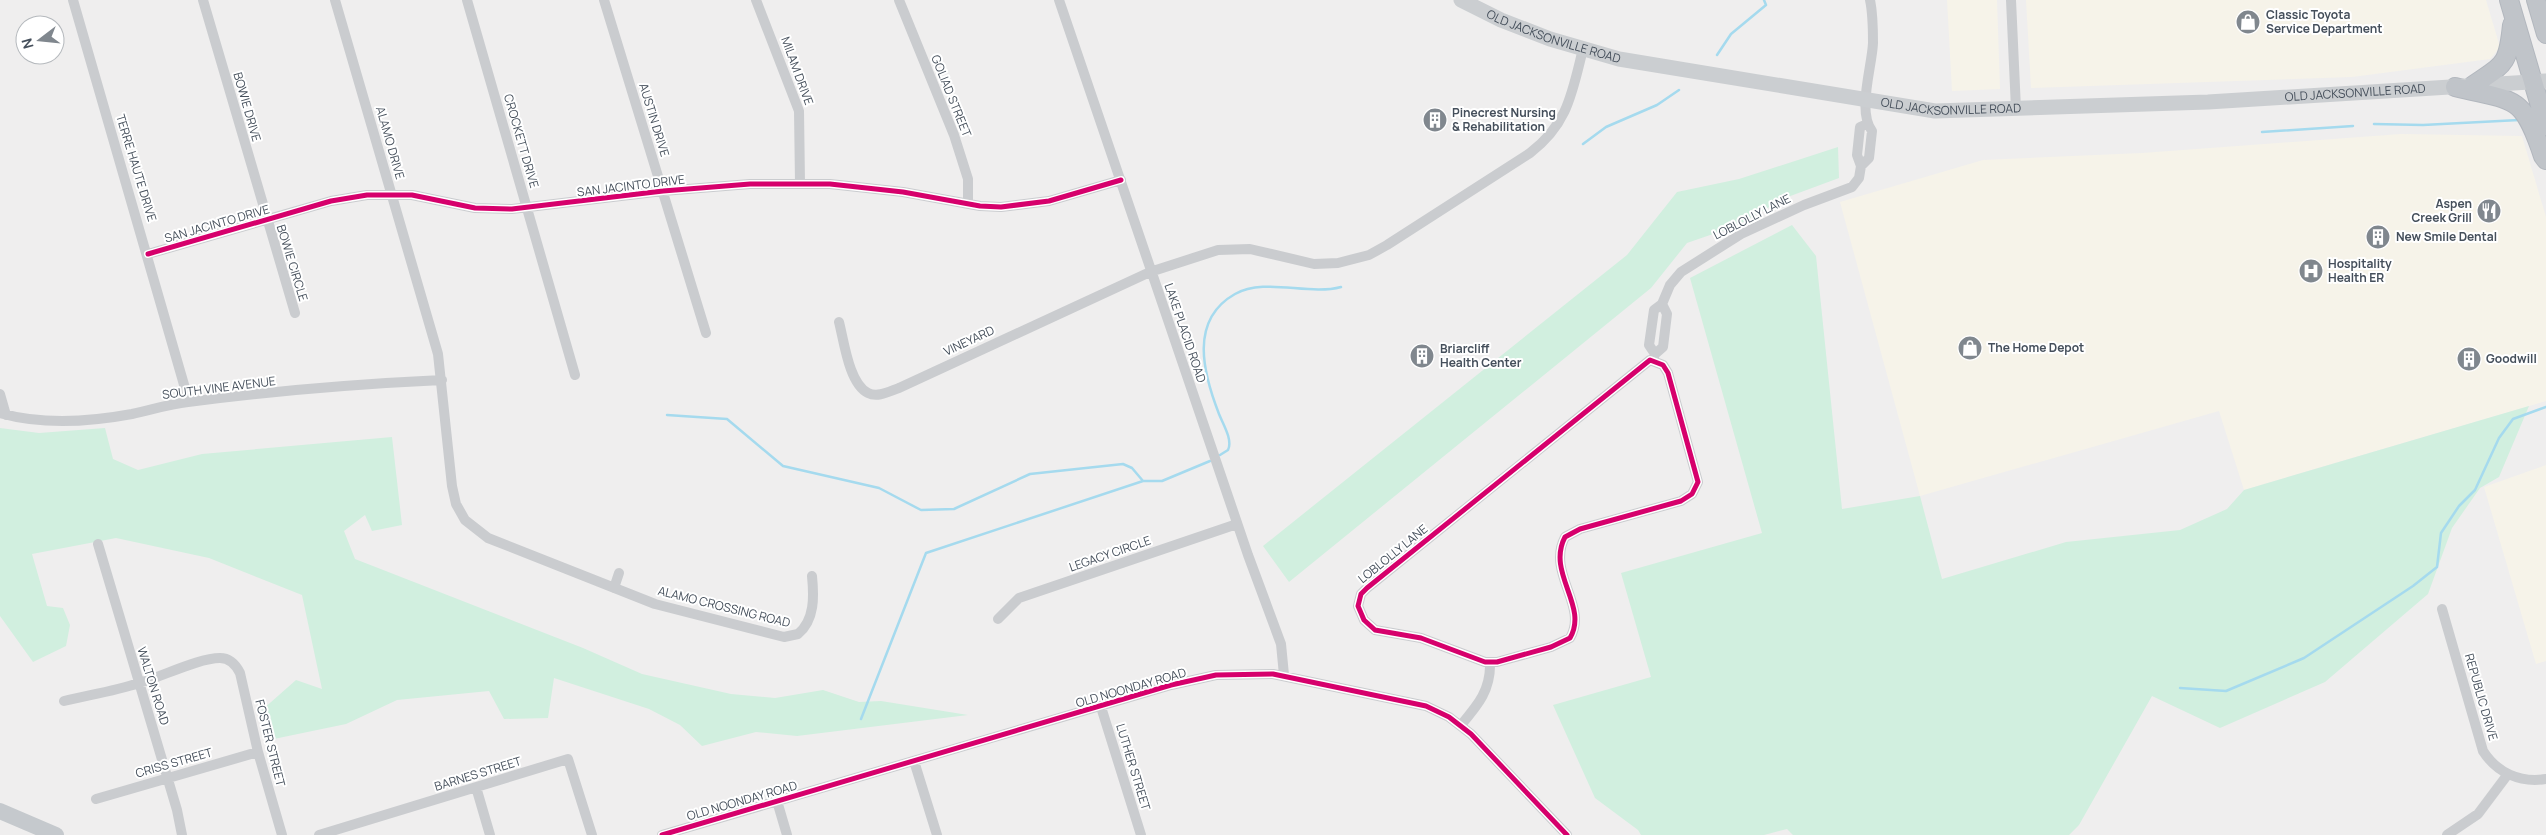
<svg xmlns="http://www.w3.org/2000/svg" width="2546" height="835" font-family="Manrope,sans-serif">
	<rect width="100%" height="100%" fill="#efeeee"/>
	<path fill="#f6f3e9" d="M1947,0h50l3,89 -48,2z
		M2026,0h460l14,47 -10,12 -138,18 -321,11z
		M2401,134l121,2 24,81v184l-302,89 -25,-79 -299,85 -80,-294 143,-42 159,-7z
		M2546,465v196l-10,3 -52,-177z"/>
	<path fill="#d1efdf" d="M1838,147l1,31 -54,20 -49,28 -49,17 -36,45 -362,294 -26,-36 364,-291 50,-63 62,-13z
		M1792,225l24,31 26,253 78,-13 22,83 124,-37 114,-12 47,-21 17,-19 285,-84 -30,71 -19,11 -28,40 -24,66 -103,88 -105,46 -68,-32 -73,129 -10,10h-276l-6,-6 -23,6h-123l-3,-5 -43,-32 -42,-93 98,-28 -30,-104 141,-40 -72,-255z
		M0,428l39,5 66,-5 8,31 25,11 64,-16 190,-17 10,88 -30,6 -7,-16 -21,16 11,28 228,89 59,26 89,20 44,4 48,-8 36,12 22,-1 87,14 -171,21 -41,-4 -54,14 -22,-21 -31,-16 -95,-31 -6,40 -44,1 -15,-28 -92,9 -51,24 -77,16 -7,-30 34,-30 26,9 -20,-94 -93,-37 -93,-20 -84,16 15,52 16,2 7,17 -4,21 -33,16 -33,-46z"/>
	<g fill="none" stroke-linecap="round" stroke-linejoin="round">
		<path stroke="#a5daee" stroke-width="2.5" d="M1717,55l14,-21 35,-29 -2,-5
			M2374,124l49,1 96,-5
			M2262,132l91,-6
			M1583,144l23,-17 51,-22 22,-15
			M667,415l60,4 56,47 96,22 42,22 33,-1 76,-35 93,-10 9,4 11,13
			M1220,455l8,-5c5,-10 -5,-26 -9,-36 -16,-41 -30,-94 16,-120 30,-17 73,2 106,-7
			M2180,688l46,3 78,-33 109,-72 24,-19 4,-34 18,-27 16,-16 24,-52 14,-19 33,-12
			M861,719l65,-166 217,-72h19l48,-20"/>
		<defs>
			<path id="trunk" d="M2509,0l37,126
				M2536,0l10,34
				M2472,86c32,-22 36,-20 40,-61
				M2455,87c60,15 67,6 88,69l3,4"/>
		</defs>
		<use href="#trunk" stroke="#b2b7be" stroke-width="20"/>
		<path stroke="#cacccf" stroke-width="10" d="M73,0l116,402
			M203,0l92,313
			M335,0l103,354 14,132 4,18 9,16 23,18 167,66 129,33 14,-3c17,-14 16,-38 14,-58
			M467,0l108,375
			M604,0l102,333
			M756,0l43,111 1,72
			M899,0l55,135 14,44v25
			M1059,0l189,555 33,89 3,31
			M2011,0l5,109
			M1861,166l-4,-11 3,-28 7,-3
			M148,254l183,-53 36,-6h45l63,13 37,1 151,-18 87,-7h80l73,8 77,14 21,1 48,-6 72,-21
			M1662,304l8,-19 11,-13 60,-38 63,-29 48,-18 7,-9 2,-12 8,-8 3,-27c-15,-20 0,-64 1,-88 0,-15 0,-29 -3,-43
			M839,322c5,19 10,62 29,71 10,5 22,-2 31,-5l251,-116 68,-22 32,-1 64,15 24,-1 31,-8 18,-10 143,-92c38,-29 42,-60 53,-104
			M1650,360l13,5 5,8 30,109 -6,12 -11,7 -101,28 -15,8c-19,36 24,69 5,101l-19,9 -54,15h-12l-64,-24 -46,-8 -11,-10 -6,-14 3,-12 6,-6z
			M1653,360l2,-6 8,-7 4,-33 -5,-10 -8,6 -5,35 6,9
			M0,394l6,21
			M0,413c42,12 89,9 132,1 19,-4 37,-10 56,-12 84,-11 169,-18 254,-22
			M98,544l79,266 5,25
			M614,588l5,-15
			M2442,609l41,142c14,22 37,32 63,28
			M998,619l21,-21 218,-74
			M64,701c25,-6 51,-10 75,-18 22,-6 60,-25 81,-25 10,0 16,7 20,15l18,79 24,83
			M1101,707l40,128
			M1461,725c17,-20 30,-35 29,-63
			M914,761l23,74
			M476,787l14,48
			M96,799l162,-47
			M777,801l10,34
			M319,835l249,-76 24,76
			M662,835l509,-150 45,-10 57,-1 153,32 23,11 22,17 96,101
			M2447,835l31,-21 30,-40"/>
		<path stroke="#cbced1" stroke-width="15" id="s1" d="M1461,0l40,20 49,19 69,20 316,52 273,-9 338,-21"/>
		<path stroke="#c5c9cd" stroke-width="16" d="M0,811l56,24"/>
		<use href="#trunk" stroke="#c0c4c9" stroke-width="18"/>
		<defs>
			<path id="cycleway" d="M148,254l183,-53 36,-6h45l63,13 37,1 151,-18 87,-7h80l73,8 77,14 21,1 48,-6 72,-21
				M1650,360l13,5 5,8 30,109 -6,12 -11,7 -101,28 -15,8c-19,36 24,69 5,101l-19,9 -54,15h-12l-64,-24 -46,-8 -11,-10 -6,-14 3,-12 6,-6z
				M662,835l509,-150 45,-10 57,-1 153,32 23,11 22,17 96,101"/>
		</defs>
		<use href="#cycleway" stroke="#fff" stroke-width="8"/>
		<use href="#cycleway" stroke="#d6006c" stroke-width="5"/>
	</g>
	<defs>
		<symbol id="shop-disc" viewBox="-11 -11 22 22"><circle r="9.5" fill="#80878e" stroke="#fff"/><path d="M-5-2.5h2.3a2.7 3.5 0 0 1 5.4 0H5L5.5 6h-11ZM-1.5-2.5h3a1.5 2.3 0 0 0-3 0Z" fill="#fff"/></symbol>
		<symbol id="building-disc" viewBox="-11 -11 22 22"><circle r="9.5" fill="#80878e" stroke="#fff"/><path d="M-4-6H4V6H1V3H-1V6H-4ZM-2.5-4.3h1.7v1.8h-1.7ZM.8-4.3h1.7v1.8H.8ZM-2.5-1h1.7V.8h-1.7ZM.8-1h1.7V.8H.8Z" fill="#fff"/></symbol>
		<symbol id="restaurant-disc" viewBox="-11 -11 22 22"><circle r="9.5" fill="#80878e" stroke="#fff"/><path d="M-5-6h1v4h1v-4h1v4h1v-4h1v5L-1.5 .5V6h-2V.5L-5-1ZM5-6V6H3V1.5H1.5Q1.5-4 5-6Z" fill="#fff"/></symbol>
		<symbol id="hospital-disc" viewBox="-11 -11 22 22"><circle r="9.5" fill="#80878e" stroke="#fff"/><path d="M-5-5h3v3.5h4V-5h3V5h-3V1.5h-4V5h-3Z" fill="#fff"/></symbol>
	</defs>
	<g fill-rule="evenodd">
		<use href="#shop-disc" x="2234" y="8" width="28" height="28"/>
		<use href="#building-disc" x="1421" y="106" width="28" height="28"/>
		<use href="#restaurant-disc" x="2475" y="197" width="28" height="28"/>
		<use href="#building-disc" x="2364" y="223" width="28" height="28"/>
		<use href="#hospital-disc" x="2297" y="257" width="28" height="28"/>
		<use href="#shop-disc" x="1956" y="334" width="28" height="28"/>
		<use href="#building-disc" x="1408" y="342" width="28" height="28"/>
		<use href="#building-disc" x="2455" y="345" width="28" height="28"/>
	</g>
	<g text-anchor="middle" stroke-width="4" stroke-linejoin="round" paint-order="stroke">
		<g font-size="12" font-weight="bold" fill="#454f5b" stroke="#fff" text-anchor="start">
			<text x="2266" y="19">Classic Toyota<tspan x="2266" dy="14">Service Department</tspan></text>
			<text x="1452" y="117">Pinecrest Nursing<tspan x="1452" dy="14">&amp; Rehabilitation</tspan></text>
			<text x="2472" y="208" text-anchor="end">Aspen<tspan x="2472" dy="14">Creek Grill</tspan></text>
			<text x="2396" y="241">New Smile Dental</text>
			<text x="2328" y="268">Hospitality<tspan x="2328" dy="14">Health ER</tspan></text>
			<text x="1988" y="352">The Home Depot</text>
			<text x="1440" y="353">Briarcliff<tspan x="1440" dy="14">Health Center</tspan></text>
			<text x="2486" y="363">Goodwill</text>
		</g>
		<g font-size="12" fill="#454f5b" stroke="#fff">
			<text dy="4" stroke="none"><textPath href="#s1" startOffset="100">OLD JACKSONVILLE ROAD</textPath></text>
			<text transform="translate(797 71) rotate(70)" y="4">MILAM DRIVE</text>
			<text dy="4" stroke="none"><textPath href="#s1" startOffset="910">OLD JACKSONVILLE ROAD</textPath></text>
			<text transform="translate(951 96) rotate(68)" y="4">GOLIAD STREET</text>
			<text dy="4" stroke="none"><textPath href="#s1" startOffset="505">OLD JACKSONVILLE ROAD</textPath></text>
			<text transform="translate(247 107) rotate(74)" y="4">BOWIE DRIVE</text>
			<text transform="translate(654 120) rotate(73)" y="4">AUSTIN DRIVE</text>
			<text transform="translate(521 141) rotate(74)" y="4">CROCKETT DRIVE</text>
			<text transform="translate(390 143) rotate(74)" y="4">ALAMO DRIVE</text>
			<text transform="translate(136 168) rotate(73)" y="4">TERRE HAUTE DRIVE</text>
			<text transform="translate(631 186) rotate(-7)" y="4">SAN JACINTO DRIVE</text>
			<text transform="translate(1752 217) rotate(-27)" y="4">LOBLOLLY LANE</text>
			<text transform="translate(217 224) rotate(-16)" y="4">SAN JACINTO DRIVE</text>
			<text transform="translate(292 263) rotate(73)" y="4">BOWIE CIRCLE</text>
			<text transform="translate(1185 333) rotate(71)" y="4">LAKE PLACID ROAD</text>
			<text transform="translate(969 341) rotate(-25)" y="4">VINEYARD</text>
			<text transform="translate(219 388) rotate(-7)" y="4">SOUTH VINE AVENUE</text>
			<text transform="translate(1110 554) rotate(-19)" y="4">LEGACY CIRCLE</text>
			<text transform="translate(1393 554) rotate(-39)" y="4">LOBLOLLY LANE</text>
			<text transform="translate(724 607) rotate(14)" y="4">ALAMO CROSSING ROAD</text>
			<text transform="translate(153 686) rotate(73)" y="4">WALTON ROAD</text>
			<text transform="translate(1131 688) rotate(-16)" y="4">OLD NOONDAY ROAD</text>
			<text transform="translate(2481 697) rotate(74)" y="4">REPUBLIC DRIVE</text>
			<text transform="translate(270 743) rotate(76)" y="4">FOSTER STREET</text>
			<text transform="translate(174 763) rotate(-16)" y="4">CRISS STREET</text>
			<text transform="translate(1133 767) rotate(73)" y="4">LUTHER STREET</text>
			<text transform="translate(478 774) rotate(-17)" y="4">BARNES STREET</text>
			<text transform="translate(742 801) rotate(-16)" y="4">OLD NOONDAY ROAD</text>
		</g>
	</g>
	<g transform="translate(40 40) rotate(254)"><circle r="24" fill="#ffffff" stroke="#b5b9bd"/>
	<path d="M0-4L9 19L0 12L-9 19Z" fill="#80878e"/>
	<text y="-8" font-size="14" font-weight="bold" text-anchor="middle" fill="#454f5b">N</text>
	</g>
</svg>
